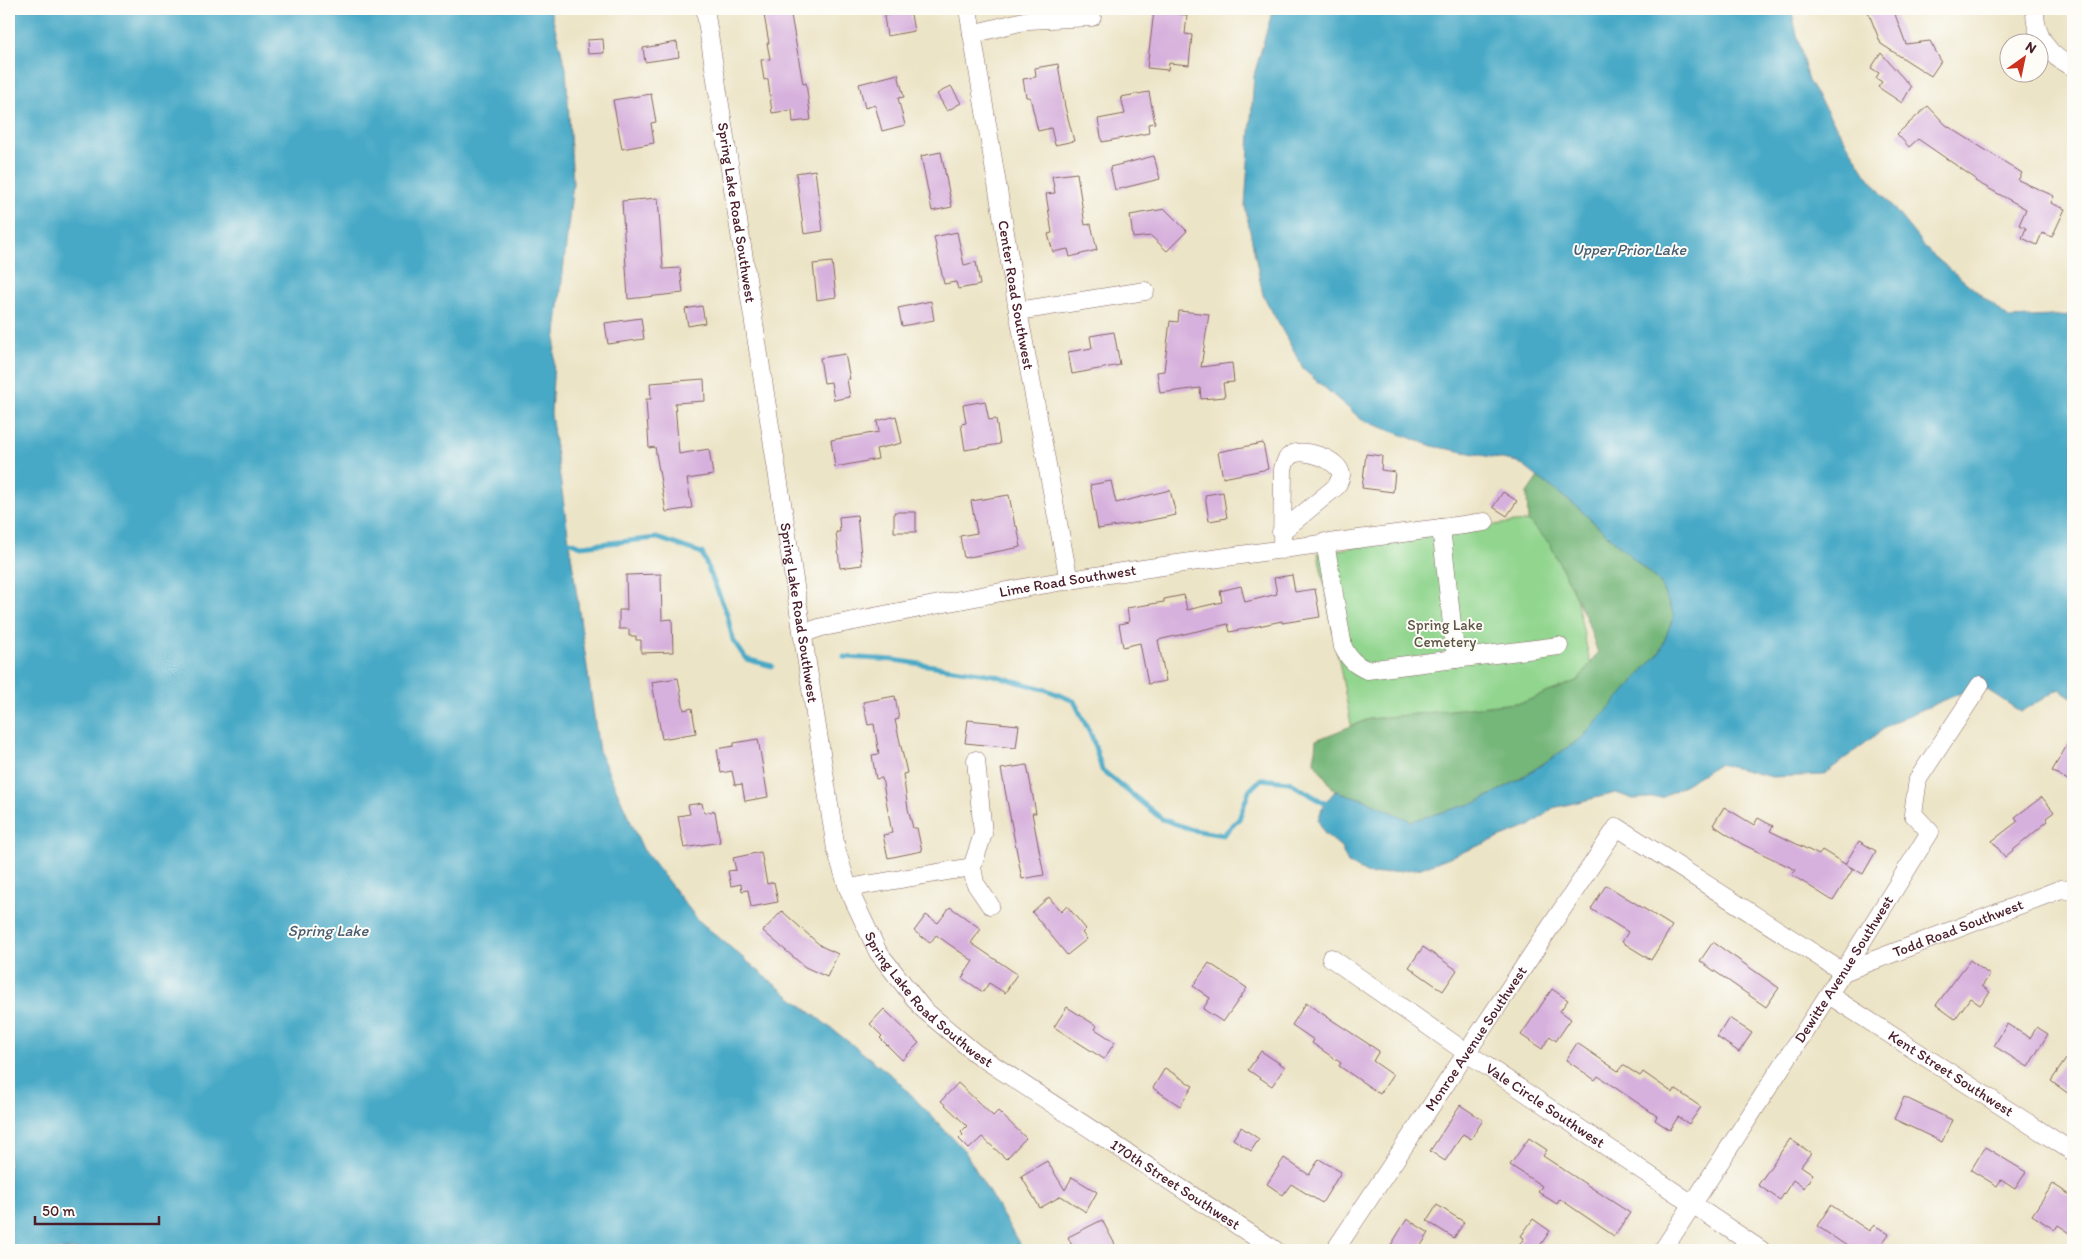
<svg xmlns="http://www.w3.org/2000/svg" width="2082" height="1259" font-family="Itim,sans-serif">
	<rect width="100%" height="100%" fill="#fdfcf7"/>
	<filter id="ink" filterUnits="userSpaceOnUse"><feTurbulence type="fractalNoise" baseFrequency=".02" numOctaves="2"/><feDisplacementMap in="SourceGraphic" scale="10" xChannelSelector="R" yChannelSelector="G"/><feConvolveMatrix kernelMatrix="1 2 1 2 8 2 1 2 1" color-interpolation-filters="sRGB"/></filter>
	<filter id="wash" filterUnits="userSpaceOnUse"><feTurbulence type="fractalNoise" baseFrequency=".0096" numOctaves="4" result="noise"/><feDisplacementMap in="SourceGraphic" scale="20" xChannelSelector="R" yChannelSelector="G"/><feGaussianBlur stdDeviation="1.12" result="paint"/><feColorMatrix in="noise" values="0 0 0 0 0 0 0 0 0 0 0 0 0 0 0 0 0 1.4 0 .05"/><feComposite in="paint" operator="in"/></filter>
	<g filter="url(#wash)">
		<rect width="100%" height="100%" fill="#ece4c6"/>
		<path fill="#91d58e" stroke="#6e7a5c" d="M1559,519l41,189 -244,42 -38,-197 196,-31z"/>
		<path fill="#74b679" stroke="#5f6a52" d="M1538,477l39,30 82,75 15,33 -13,37 -79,86 -62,41 -42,23 -67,20 -45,-22 -31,-9 -21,-29 2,-22 53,-21 155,-17 54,-22 20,-27 -11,-33 -37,-76 -22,-23 -1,-28z"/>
		<path fill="#47a9c6" stroke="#486478" d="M9,9h541l16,59 7,115 -18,160 -4,71 48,337 44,98 55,71 75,63 122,95 69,72 59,100h-1014z
			M1273,9h518l17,72 58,93 63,78 80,66 64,-3v383l-14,-9 -38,23 -41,-27 -87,37 -70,53 -51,2 -53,-13 -55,33 -31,2 -17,-6 -63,15 -23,18 -109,42 -51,7 -22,-12 -8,-17 -16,-13 -6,-13 5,-14 12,-15 31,9 45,21 67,-19 42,-23 62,-41 78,-86 14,-37 -15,-33 -82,-75 -59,-45 -86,-16 -70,-26 -58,-50 -41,-75 -18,-89 9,-131z"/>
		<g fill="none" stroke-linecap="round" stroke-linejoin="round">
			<path stroke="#47a9c6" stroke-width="5" d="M565,540l16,6 76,-8 45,15 25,61 6,26 13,19 26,7
				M844,657l50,3 99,15 54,15 27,11 18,36 10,33 60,49 31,11 30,5 16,-16 10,-28 12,-12 28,3 42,25"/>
		</g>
		<g id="blocks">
			<path fill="#d7b1dd" d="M763,9h27l13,75 3,-1 5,37 -18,2 -1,-12 -20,3 -4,-34 -4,1 -3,-20 9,-1 -3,-16h2z
				M890,9h20l4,22 -27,5 -3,-20 7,-2z
				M1867,9h26l13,35 24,-3 11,20 -10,15 -50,-32z
				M1154,11l33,4 -2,19 7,1 -3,30 -20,-2 -1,7 -21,-2z
				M603,39l1,14 -16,1 -1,-14z
				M677,42l2,15 -34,5 -2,-14z
				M1881,53l30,34 -9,16 -24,-16 4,-5 -6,-4 3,-5 -8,-5z
				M1058,64l7,43 9,34 -19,4 -4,-17 -13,3 -8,-34h-4l-3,-18 13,-2 -1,-9z
				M898,74l6,23 -6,1 7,27 -23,6 -7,-26 -10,3 -6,-24z
				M951,86l10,17 -14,8 -10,-17z
				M1149,92l6,31 -7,1 1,9 -47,9 -4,-23 27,-5 -4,-17z
				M651,94l5,28 -5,1 3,20 -32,6 -9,-49z
				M1928,106l18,19 76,48 -4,7 36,16 -3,7 14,6 -13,28 -10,-4 -5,12 -15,-7 4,-10 -7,-3 7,-16 -51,-28 1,-2 -58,-40 -9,8 -12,-13z
				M941,152l11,55 -20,4 -11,-55z
				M1154,156l6,23 -45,11 -5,-23z
				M815,170l8,61 -19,3 -8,-61z
				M1077,173l8,52 6,-1 6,26 -27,7 -2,-8 -15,3 -5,-18 4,-1 -6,-39 9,-1 -3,-17z
				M658,198l5,71 17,-1 3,25 -55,6 -6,-98z
				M1165,209l22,22 -20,20 -16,-15 -18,2 -3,-23z
				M957,232l7,33 12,-3 4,23 -22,4 -2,-7 -12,2 -10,-47z
				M832,262l4,35 -19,3 -4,-36z
				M931,301l3,19 -32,6 -4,-18z
				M702,306l3,17 -17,3 -3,-17z
				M1179,311l30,3 -8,53 31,-4 2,19 -11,1 2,14 -24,2 -1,-11 -40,5 -3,-21 7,-1 6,-50 8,1z
				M641,318l3,21 -36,5 -3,-21z
				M1114,332l6,33 -48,9 -4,-22 24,-4 -2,-12z
				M845,354l5,25h-3l3,18 -16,3 -3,-18 -7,1 -4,-25z
				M704,379l1,22 -30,2 4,51 30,-5 4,26 -26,4 5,29 -26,4 -11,-65 -6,1 -3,-49h5l-1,-16z
				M985,401l4,19 7,-1 4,25 -35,6 -4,-26 5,-1 -3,-18z
				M896,416l6,27 -26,6 2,10 -43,8 -4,-27 48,-8 -2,-11z
				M1263,443l5,26 -45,9 -5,-26z
				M1366,454l16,2 -1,14 14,2 -2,20 -31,-4z
				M1111,481l5,22 54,-13 6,25 -39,8 -39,6 -8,-44z
				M1223,492l4,26 -18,3 -4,-26z
				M1503,492l14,9 -10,15 -14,-9z
				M1009,495l6,31h2l4,21 -57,11 -4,-22 17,-3 -6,-32z
				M894,512h22v20h-22z
				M857,515l5,50 -22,3 -4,-36h4l-1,-15z
				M661,574l1,46 10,-1 1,33 -32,1v-13h-5v-4h-7v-7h-10v-19h8l-1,-35z
				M1292,575l3,17 20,-3 5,28 -38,6v-2l-52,11 -2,-8 -70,16 8,41 -18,3 -8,-41 -17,4 -4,-23 10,-2 -2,-14 37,-6v-3l20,-4 3,15 35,-8 -2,-11 21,-5 4,16 32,-8 -3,-16z
				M678,678l6,32 8,-2 4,25 -34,6 -10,-57z
				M895,696l4,23 -4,1 12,53 -4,1 5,35 5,19h4l5,23 -34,7 -5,-23 9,-2 -10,-55 -6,1 -4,-24 7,-1 -5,-30 -6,1 -5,-23z
				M968,720l51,5 -3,23 -51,-5z
				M2073,735v48l-21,-12z
				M758,739l10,58 -23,4 -3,-17 -7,1 -3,-14 -11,2 -4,-24 17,-3v-3z
				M1027,765l9,48h-4l12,62 -22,4 -21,-110z
				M2042,797l12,15 -8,6 2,3 -43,36 -13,-16 26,-20 -3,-4z
				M702,803l2,10 11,-2 5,31 -36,6 -6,-32 12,-2 -2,-9z
				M1724,807l30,18 4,-7 15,8 -3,5 49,24 3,-5 31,19 -20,32 -41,-26 4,-5 -54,-26 -29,-19z
				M1859,841l17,10 -13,23 -18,-10z
				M761,852l6,32 7,-2 4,20 -27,5 -3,-17 -6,1 -1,-7 -10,2 -3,-15 8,-1 -3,-12z
				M1606,885l66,41 -21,34 -29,-18 6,-10 -37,-23z
				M1049,897l12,15 6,-6 19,23 -4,4 5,6 -20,16 -35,-43z
				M950,907l31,22 -10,14 46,31 -12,19 -16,-10 -6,9 -21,-14 11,-17 -37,-26 -6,8 -16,-12 12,-16 12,8z
				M782,911l39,35 17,8 -11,23 -22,-10 -42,-36z
				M1713,942l66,46 -13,19 -66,-46z
				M1423,947l34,23 -14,21 -34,-24z
				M1970,960l20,15 -8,11 8,6 -10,13 -10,-7 -15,21 -19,-14z
				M1209,963l38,25 -24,34 -20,-13 7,-11 -17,-12z
				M1552,989l16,11 -8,11 11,8 -15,22 -6,-5 -8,13 -21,-14z
				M1306,1003l73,48 -6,10 20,14 -13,19 -41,-28 2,-3 -29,-20 2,-3 -22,-15z
				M1067,1007l30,19 -2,3 20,13 -11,17 -50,-32z
				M884,1009l35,34 -17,17 -22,-22 2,-2 -12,-12z
				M1729,1018l23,15 -13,19 -22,-15z
				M2007,1024l23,14 7,-11 11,7 -20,33 -34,-21z
				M1577,1043l41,28 5,-6 17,11 3,-4 30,21 2,-4 26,18 -12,17 -11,-7 -8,13 -15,-10 2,-4 -59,-40 -3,4 -29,-20z
				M2073,1049v48l-22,-16z
				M1261,1051l24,16 -13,19 -24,-16z
				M1165,1068l28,18 -13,20 -27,-18z
				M958,1083l35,33 5,-5 28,27 -20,21 -24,-22 -13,12 -10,-10 4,-4 -2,-3 6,-6 -26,-25z
				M1904,1097l48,23 -10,22 -48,-23z
				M1460,1105l23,15 -12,19 -8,-5 -18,27 -15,-10z
				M1241,1127l18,12 -8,12 -18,-12z
				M1529,1138l18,12 -4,6 87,57 -16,23 -54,-37 -3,5 -19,-12 4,-6 -32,-21z
				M1790,1139l21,14 -10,13 12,8 -9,14 -11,-8 -13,20 -22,-15z
				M1985,1147l41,25 -11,17 -14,-9 -4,6 -26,-16z
				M1284,1158l25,17 10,-16 22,13 -19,31 -31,-19 -8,11 -16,-11z
				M1047,1161l18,29 7,-13 25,15 -11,20 -25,-16 -21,12 -19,-32z
				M2053,1184l20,13v38l-15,-10 -3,5 -23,-15z
				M1437,1205l27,17 -10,16 -27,-17z
				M1831,1205l38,26 5,-6 15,9 -6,8 12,8h-42l-36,-24z
				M1407,1219l22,14 -11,17h-30z
				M1533,1219l17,12 -13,19h-21l8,-12 -3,-2z
				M1102,1220l16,30h-44l-6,-13z"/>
		</g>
	</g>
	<g filter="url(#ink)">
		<use href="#blocks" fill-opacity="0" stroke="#836461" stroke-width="1"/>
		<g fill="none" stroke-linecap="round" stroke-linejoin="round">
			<defs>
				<g id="minor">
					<path id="s1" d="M705,9l131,840 12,39 30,64 45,57 52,44 300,197"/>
					<path id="s2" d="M968,9l50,302 51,270"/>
					<path d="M2035,9c-1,26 14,48 38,58"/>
					<path d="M972,34l56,-14 64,-3"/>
					<path d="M1018,311l127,-20"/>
					<path d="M1441,528l15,131"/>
					<path d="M1281,532l56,-46c1,-3 4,-8 4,-11 -1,-16 -39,-28 -50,-20 -5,3 -6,8 -8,14l-1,81"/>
					<path d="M1325,542l18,105c6,12 12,18 24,23l192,-24"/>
					<path id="s3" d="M804,633l18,-6c82,-15 165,-34 248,-47 138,-22 276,-39 415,-58"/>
					<path d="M976,760l7,74 -11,33 3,16 15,22"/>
					<path d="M848,888l124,-21"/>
					<path id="s4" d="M1331,958l136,95 294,197"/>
					<path id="s5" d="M1829,995l244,157"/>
					<path id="s6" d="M1335,1250l282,-423 226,145 218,-83 12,2"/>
					<path id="s7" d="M1663,1250l180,-278 87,-140 -17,-18 5,-35 62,-94"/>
				</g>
			</defs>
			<use href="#minor" stroke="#836461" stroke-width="19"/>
			<use href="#minor" stroke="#fff" stroke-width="18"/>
		</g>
	</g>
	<g text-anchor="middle" stroke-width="4" stroke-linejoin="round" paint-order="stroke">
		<g font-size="15" fill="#4a1f2b" stroke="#fdfcf7">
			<text dy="5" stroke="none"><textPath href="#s1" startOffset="206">Spring Lake Road Southwest</textPath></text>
			<text dy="5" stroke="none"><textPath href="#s2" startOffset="290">Center Road Southwest</textPath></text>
			<text dy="5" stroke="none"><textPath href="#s3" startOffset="269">Lime Road Southwest</textPath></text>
			<text dy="5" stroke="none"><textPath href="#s1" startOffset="611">Spring Lake Road Southwest</textPath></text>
			<text dy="5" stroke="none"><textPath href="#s6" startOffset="900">Todd Road Southwest</textPath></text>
			<text dy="5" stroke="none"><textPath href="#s7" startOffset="334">Dewitte Avenue Southwest</textPath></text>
			<text dy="5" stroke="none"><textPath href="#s1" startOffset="1031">Spring Lake Road Southwest</textPath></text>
			<text dy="5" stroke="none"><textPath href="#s6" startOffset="254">Monroe Avenue Southwest</textPath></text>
			<text dy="5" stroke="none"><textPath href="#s5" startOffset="145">Kent Street Southwest</textPath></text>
			<text dy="5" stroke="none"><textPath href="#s4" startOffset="260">Vale Circle Southwest</textPath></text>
			<text dy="5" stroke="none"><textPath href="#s1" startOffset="1342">170th Street Southwest</textPath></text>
		</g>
		<g font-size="15" fill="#5f5649" stroke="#fdfcf7">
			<text x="1445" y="630">Spring Lake<tspan x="1445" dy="17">Cemetery</tspan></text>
		</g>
		<g font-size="16" font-style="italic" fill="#495d71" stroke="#fdfcf7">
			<text x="1629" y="255">Upper Prior Lake</text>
			<text x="328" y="936">Spring Lake</text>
		</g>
	</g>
	<rect width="2082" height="1259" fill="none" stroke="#fdfcf7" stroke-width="30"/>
	<g transform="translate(2024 58) rotate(33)"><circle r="24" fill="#fdfcf7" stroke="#b5a4a5"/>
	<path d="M0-4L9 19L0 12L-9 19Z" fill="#c8321e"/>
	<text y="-8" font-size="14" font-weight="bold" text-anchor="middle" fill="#4a1f2b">N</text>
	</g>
	<path d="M35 1216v8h124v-8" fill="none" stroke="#4a1f2b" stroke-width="2.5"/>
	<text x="42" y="1216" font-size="15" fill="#4a1f2b" stroke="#fdfcf7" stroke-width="4" paint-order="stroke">50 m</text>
</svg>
